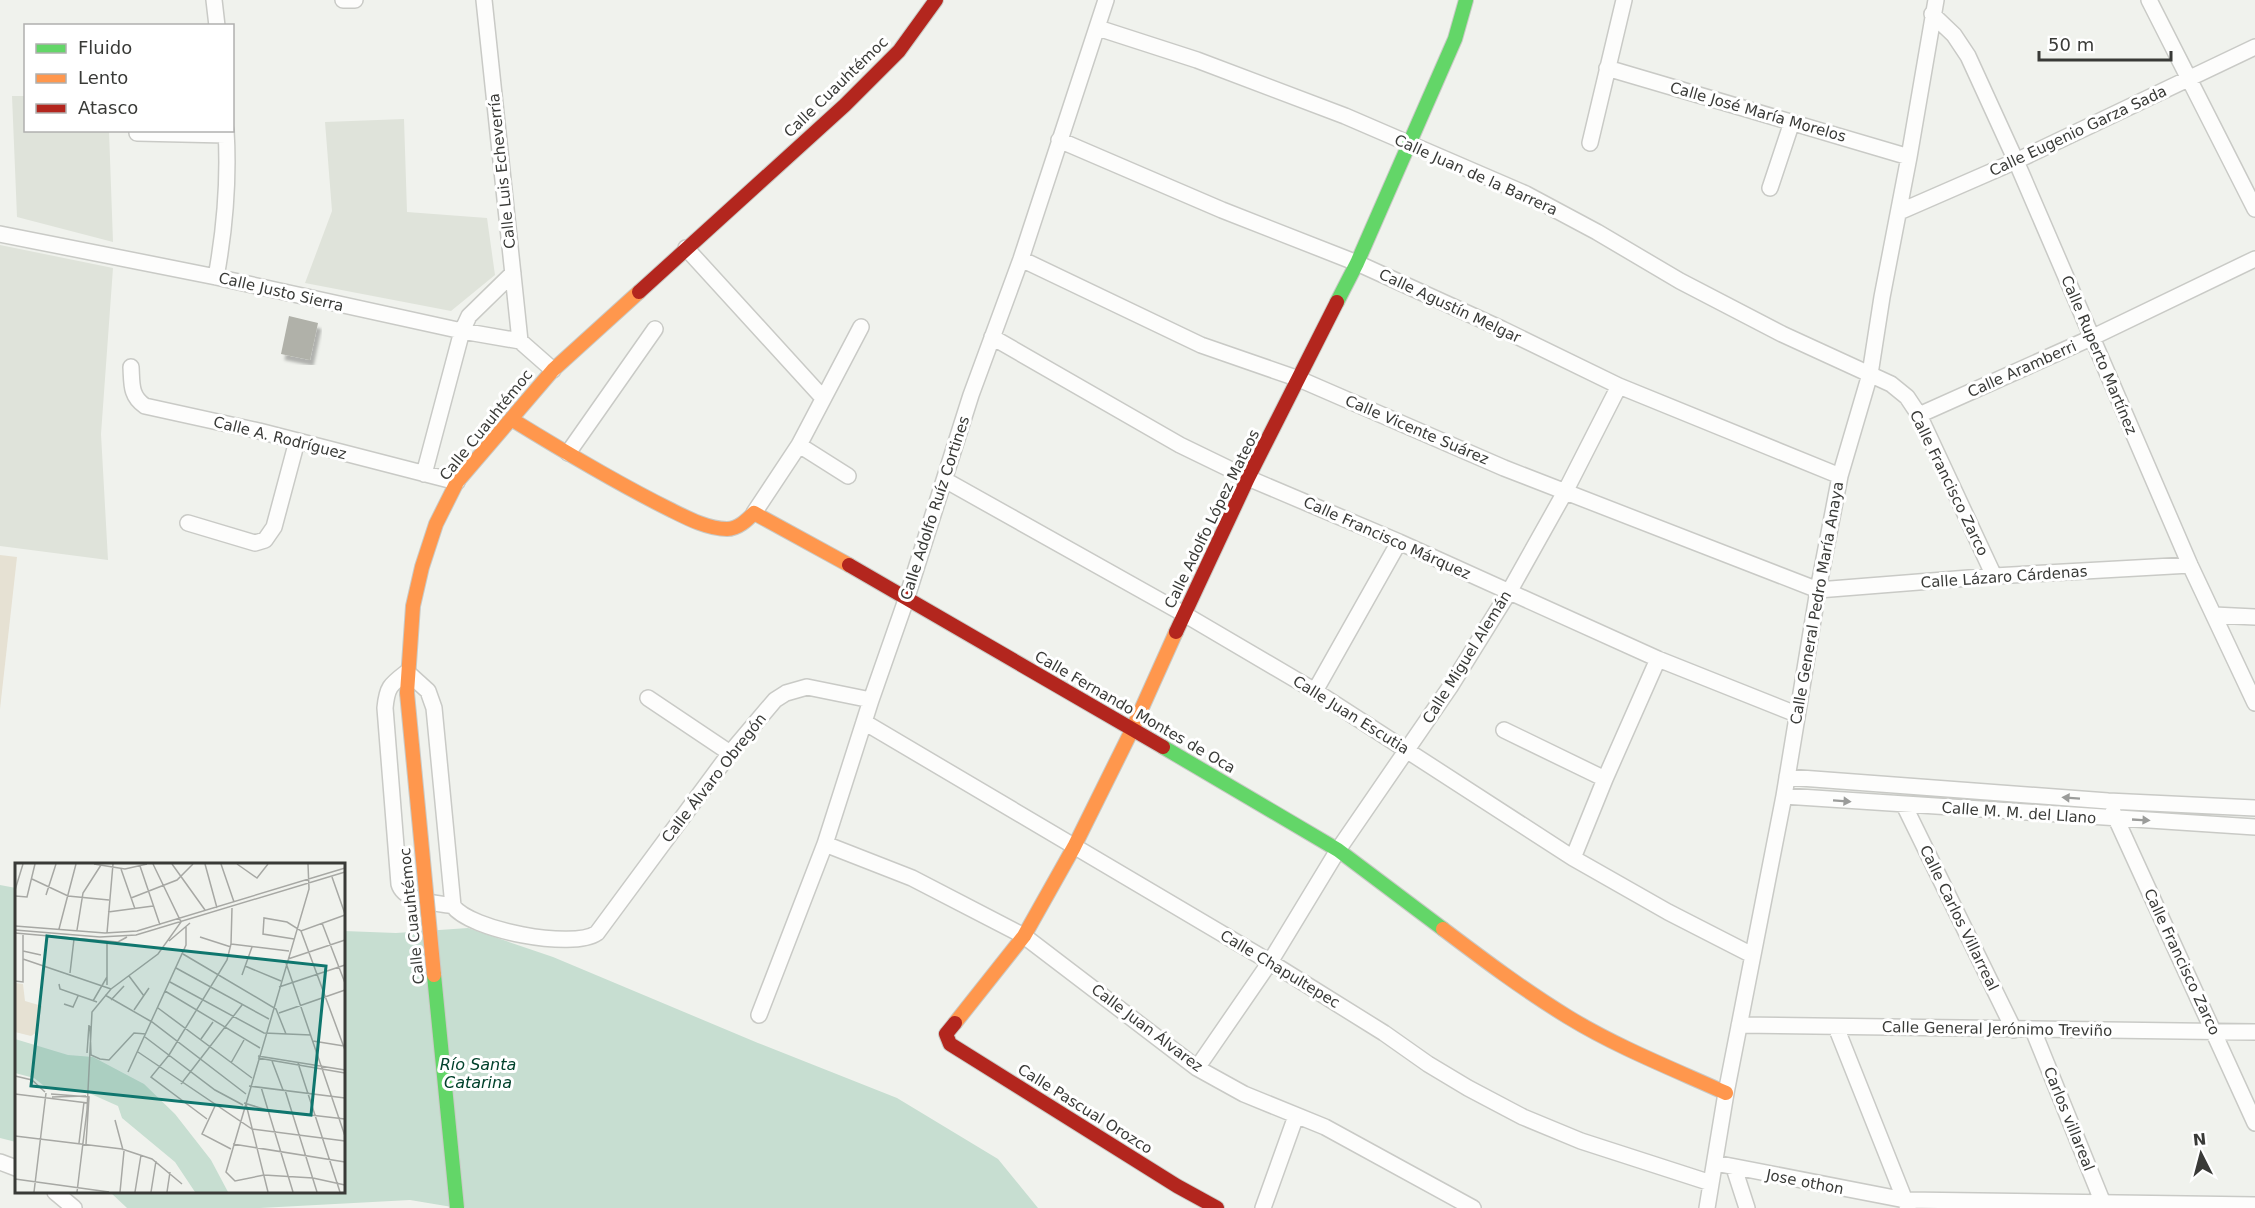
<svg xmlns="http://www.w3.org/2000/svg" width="2255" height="1208" font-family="'DejaVu Sans',sans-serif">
	<defs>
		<filter id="shadow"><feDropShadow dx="3.5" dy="6" stdDeviation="1.5" flood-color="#0004"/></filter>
	</defs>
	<rect width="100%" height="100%" fill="#f0f2ed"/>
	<path fill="#dfe3da" d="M12,96h13l1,34 83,1 4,111 -96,-25z
		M404,119l3,93 80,6 8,57 -44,36 -146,-28 27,-72 -7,-89z
		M0,245l113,23 -12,166 7,126 -108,-14z"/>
	<path fill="#e6e1d3" d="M0,555l17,2 -17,152z"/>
	<path fill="#c7ded1" d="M0,885l16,3v254l-16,-4z
		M468,928l85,29 205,86 139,55 101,61 40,49h-580l-48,-8 -150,8h-133l-17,-16h234v-261l52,2z"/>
	<path fill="#b0b1a9" filter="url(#shadow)" d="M289,316l29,7 -8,37 -29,-6z"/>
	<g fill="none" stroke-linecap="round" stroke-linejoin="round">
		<defs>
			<path id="street" d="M214,0l3,26
				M343,0h12
				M484,0l36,341
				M2149,0l106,209
				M1932,14l22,21 14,21 48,105 174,404 65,138
				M1098,28l99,32 148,56 181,78 71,38 83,49 102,53 109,50 16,13 12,18 75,161
				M1607,68l302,89
				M137,133l89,2
				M1059,140l163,70 135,53 145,66 117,57 221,90
				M1590,143l34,-143
				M1770,188l22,-66
				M1899,212l117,-51 239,-114
				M0,234l216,43 246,54 58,10 33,29
				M686,248l137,150
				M1021,259l180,86 98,34 205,89 314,122 176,-14 196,-11
				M216,277c9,-49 13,-97 10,-147
				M992,337l188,108 68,33 151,64 259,117 138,55
				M131,367c1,16 -1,29 14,39l114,25 198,51
				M1919,415l172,-77 164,-79
				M799,445l49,31
				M568,453l87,-124
				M424,474l38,-143 7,-15 44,-43
				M945,480l239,134 131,77 258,167 95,54 84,43
				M754,513l45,-68 62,-118
				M188,523l67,20 10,-3 9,-13 23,-86
				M2214,615l41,2
				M1315,691l84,-149
				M648,698l82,55
				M864,722l406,240 114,71 44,31 40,24 55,29 58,24 130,42
				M1504,730l101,49
				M1787,777l321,24 147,7
				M1784,796l471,31
				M1904,805l110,225
				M2113,812l142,311
				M825,844l87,34 112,58 173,132 47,26 81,33 148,81
				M1573,858l32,-79 53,-120
				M453,906c-15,-3 -49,-4 -54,-22l-14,-176c2,-21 5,-23 22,-36l21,19 6,17 19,198c17,24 120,44 144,27l133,-180 45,-53 11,-7 21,-6 64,13
				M759,1015l66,-171 46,-144 36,-103 64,-202 50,-136 85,-259
				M1739,1025l516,7
				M1836,1027l72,181
				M2033,1030l72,178
				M1197,1068l73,-106 68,-112 112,-163 59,-95 56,-100 54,-106
				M0,1162l16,6
				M1715,1163l190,37 350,5
				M1734,1168l13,40
				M55,1192l19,16
				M1263,1208l33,-92
				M1707,1208l19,-115 58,-297 34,-206 22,-114 30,-102 12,-77 27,-140 27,-157"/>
			<path id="fast" d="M1337,302l20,-39 98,-224 11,-39
				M1163,747l175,103 105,79"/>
			<path id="slow" d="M511,419c52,32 105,64 160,91 16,8 37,19 56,19 11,0 20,-9 27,-16l95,52
				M407,693l6,-87 9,-39 14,-43 21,-42 96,-112 86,-78
				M1443,929c41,31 81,61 125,88 49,30 105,52 158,76
				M955,1023l69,-87 50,-89 58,-117 44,-98"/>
			<path id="jam" d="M639,292l206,-187 54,-54 37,-51
				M849,565l314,182
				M1176,632l72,-154 89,-176
				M955,1023l-9,11 4,10 227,142 40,22"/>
		</defs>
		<use href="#street" stroke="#c9cac6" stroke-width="18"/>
		<use href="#fast" stroke="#c9cac6" stroke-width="16"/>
		<use href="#slow" stroke="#c9cac6" stroke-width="16"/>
		<use href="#jam" stroke="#c9cac6" stroke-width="16"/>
		<use href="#street" stroke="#fdfdfc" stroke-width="15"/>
		<use href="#fast" stroke="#63d668" stroke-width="14"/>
		<use href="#slow" stroke="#ff974d" stroke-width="14"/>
		<use href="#jam" stroke="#b3261e" stroke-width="14"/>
		<defs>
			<path id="fast-bridge" d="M434,975l23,233"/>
			<path id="slow-bridge" d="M407,693l27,282"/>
		</defs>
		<use href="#fast-bridge" stroke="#c9cac6" stroke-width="16" stroke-linecap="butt"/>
		<use href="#slow-bridge" stroke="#c9cac6" stroke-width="16" stroke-linecap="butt"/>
		<use href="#fast-bridge" stroke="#63d668" stroke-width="14"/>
		<use href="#slow-bridge" stroke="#ff974d" stroke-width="14"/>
	</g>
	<defs><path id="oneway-solid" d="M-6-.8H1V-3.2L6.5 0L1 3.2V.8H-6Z" transform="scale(1.5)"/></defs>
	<g fill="#9b9c9a">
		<use href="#oneway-solid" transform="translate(2071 798) rotate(-176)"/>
		<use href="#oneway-solid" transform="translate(1842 801) rotate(4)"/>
		<use href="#oneway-solid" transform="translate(2141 820) rotate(3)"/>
	</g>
	<g text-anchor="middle" stroke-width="6" stroke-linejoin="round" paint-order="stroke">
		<g font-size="15" fill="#393a37" stroke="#fff">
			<text transform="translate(836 87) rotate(-44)" y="5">Calle Cuauhtémoc</text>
			<text transform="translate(1758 112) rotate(16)" y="5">Calle José María Morelos</text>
			<text transform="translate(2078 131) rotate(-25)" y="5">Calle Eugenio Garza Sada</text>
			<text transform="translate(502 171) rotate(-96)" y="5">Calle Luis Echeverría</text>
			<text transform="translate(1476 175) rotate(24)" y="5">Calle Juan de la Barrera</text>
			<text transform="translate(281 292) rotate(13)" y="5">Calle Justo Sierra</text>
			<text transform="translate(1450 306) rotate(25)" y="5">Calle Agustín Melgar</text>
			<text transform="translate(2099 355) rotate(67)" y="5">Calle Ruperto Martínez</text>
			<text transform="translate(2022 369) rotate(-24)" y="5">Calle Aramberri</text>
			<text transform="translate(486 425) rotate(-51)" y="5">Calle Cuauhtémoc</text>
			<text transform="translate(1417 430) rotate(23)" y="5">Calle Vicente Suárez</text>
			<text transform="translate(280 438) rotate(14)" y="5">Calle A. Rodríguez</text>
			<text transform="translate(1949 483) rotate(64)" y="5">Calle Francisco Zarco</text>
			<text transform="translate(935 508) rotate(-72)" y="5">Calle Adolfo Ruíz Cortines</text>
			<text transform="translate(1212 519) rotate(-64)" y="5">Calle Adolfo López Mateos</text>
			<text transform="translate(1387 538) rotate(24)" y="5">Calle Francisco Márquez</text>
			<text transform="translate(2004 577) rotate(-4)" y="5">Calle Lázaro Cárdenas</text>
			<text transform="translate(1817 603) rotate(-80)" y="5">Calle General Pedro María Anaya</text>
			<text transform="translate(1467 657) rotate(-58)" y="5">Calle Miguel Alemán</text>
			<text transform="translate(1135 712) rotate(30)" y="5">Calle Fernando Montes de Oca</text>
			<text transform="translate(1351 715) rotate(32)" y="5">Calle Juan Escutia</text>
			<text transform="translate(714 778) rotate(-52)" y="5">Calle Álvaro Obregón</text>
			<text transform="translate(2019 813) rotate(4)" y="5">Calle M. M. del Llano</text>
			<text transform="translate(412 916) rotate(-96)" y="5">Calle Cuauhtémoc</text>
			<text transform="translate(1959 918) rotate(64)" y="5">Calle Carlos Villarreal</text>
			<text transform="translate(2182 962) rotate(65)" y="5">Calle Francisco Zarco</text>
			<text transform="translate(1280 969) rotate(31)" y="5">Calle Chapultepec</text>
			<text transform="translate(1147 1028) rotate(37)" y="5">Calle Juan Álvarez</text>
			<text transform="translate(1997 1029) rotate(1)" y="5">Calle General Jerónimo Treviño</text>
			<text transform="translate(1085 1109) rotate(32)" y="5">Calle Pascual Orozco</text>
			<text transform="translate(2069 1119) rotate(68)" y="5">Carlos villareal</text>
			<text transform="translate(1805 1182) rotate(11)" y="5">Jose othon</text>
		</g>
		<g font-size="16" font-style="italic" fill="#01412b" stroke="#fff">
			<text x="478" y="1070">Río Santa<tspan x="478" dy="18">Catarina</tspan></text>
		</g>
	</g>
	<g transform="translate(15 863)">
		<rect width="330" height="330" fill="#f0f2ed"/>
		<path d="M0,120l8,1 2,17 17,5 -6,27 -5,3 -16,-4z" fill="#e6e1d3"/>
		<path d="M0,176l53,16 25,2 51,27 31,30 36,46 17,32h-33l-20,-30 -53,-44 -4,-12 -36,-16 -34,-1 -14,-11 -19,-5z" fill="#c7ded1"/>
		<path fill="none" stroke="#a7a8a4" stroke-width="1.5" d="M79,1l31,5 22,-5M157,1l33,46M190,1l12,44M206,1l13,38M222,1l20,14 11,-14M293,1l1,25 -83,283 9,9 29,-6 49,3 32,7M125,3l20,59M106,6l14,40M317,14l13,37M17,16l36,17 41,4M0,27l8,-26M31,32l10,-31M0,33l12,1 8,-33M116,35l46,-18 16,-16M93,49l45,-6M307,60l23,60M0,63l90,7 32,-2 208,-63M44,66l17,-65M0,67l85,7 36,-2 209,-63M62,67l6,-37 18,-28M286,68l44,119M0,70l103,9 9,-5M92,70l6,-69M185,74l31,10M279,76l-31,-5 1,-16 23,4 14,9 44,-16M154,78l21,-18M92,79v43M216,81l58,7M8,88l18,4M168,91l93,55 10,25M8,96l88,30M273,96l57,-19M271,100l59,173M230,103l36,15M161,105l93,51M55,110l4,-34M227,112l10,-28M114,113l15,20M0,118l8,1v-47M155,119l94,51 47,2M44,121l1,5 37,13M264,124l66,-22M150,128l95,57M90,132l47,27 94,72M96,137l13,-14M78,138l14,-24M49,141l9,3 5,-11M143,145l94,70M119,147l15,-22M264,150l66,-23M75,163l1,29 9,4 9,1 25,-27 12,1M130,174l70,53 28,15M186,176l12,-17M298,178l31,5M123,189l114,77 93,12M72,190l2,-28M243,193l87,14M243,195l87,15M257,198l11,29M216,200l13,-23M283,200l42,129M113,209l58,-127v-18M0,213l17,4 13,12M166,221l61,-79M234,223l96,12M246,224l32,105M270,227l32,102M0,231l73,9M36,231l38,3 -3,47M37,234l34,-1M229,240l23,7 78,9M231,241l22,88M200,243l-13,28 29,15M192,256l-56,-42 18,-22 58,-95 4,-16 1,-36M100,257l8,30M0,273l107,13 30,10 30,25M64,280l5,-41M218,281l112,18M0,316l94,13M19,329l12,-99M62,329l10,-82 5,-98 19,-23 47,-35 23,-32 -28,-58M105,329l4,-41M120,329l6,-37M136,329l5,-31M152,329l3,-20"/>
		<path fill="#0f766e" fill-opacity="0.15" stroke="#0f766e" stroke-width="3" d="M32,73l279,30 -15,149 -280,-29z"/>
		<rect width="330" height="330" fill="none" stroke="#393a37" stroke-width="3"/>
	</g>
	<rect x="24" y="24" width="210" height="108" fill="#ffffff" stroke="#b0b0af" stroke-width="1.5"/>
	<rect x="36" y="44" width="30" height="9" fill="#63d668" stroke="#b0b0af" stroke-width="1.5"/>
	<text x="78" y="54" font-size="18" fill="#393a37">Fluido</text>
	<rect x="36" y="74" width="30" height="9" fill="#ff974d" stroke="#b0b0af" stroke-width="1.5"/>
	<text x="78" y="84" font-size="18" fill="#393a37">Lento</text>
	<rect x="36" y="104" width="30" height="9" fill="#b3261e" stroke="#b0b0af" stroke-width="1.5"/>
	<text x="78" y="114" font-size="18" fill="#393a37">Atasco</text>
	<g transform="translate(2201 1154) rotate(354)" stroke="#ffffff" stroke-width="4.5" paint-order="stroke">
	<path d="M0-4.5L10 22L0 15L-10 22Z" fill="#393a37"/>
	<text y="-9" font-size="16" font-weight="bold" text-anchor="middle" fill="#393a37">N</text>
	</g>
	<path d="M2039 51v9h132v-9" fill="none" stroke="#393a37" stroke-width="3"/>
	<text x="2048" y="51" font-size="18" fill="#393a37" stroke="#ffffff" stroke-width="4.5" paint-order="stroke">50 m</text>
</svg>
